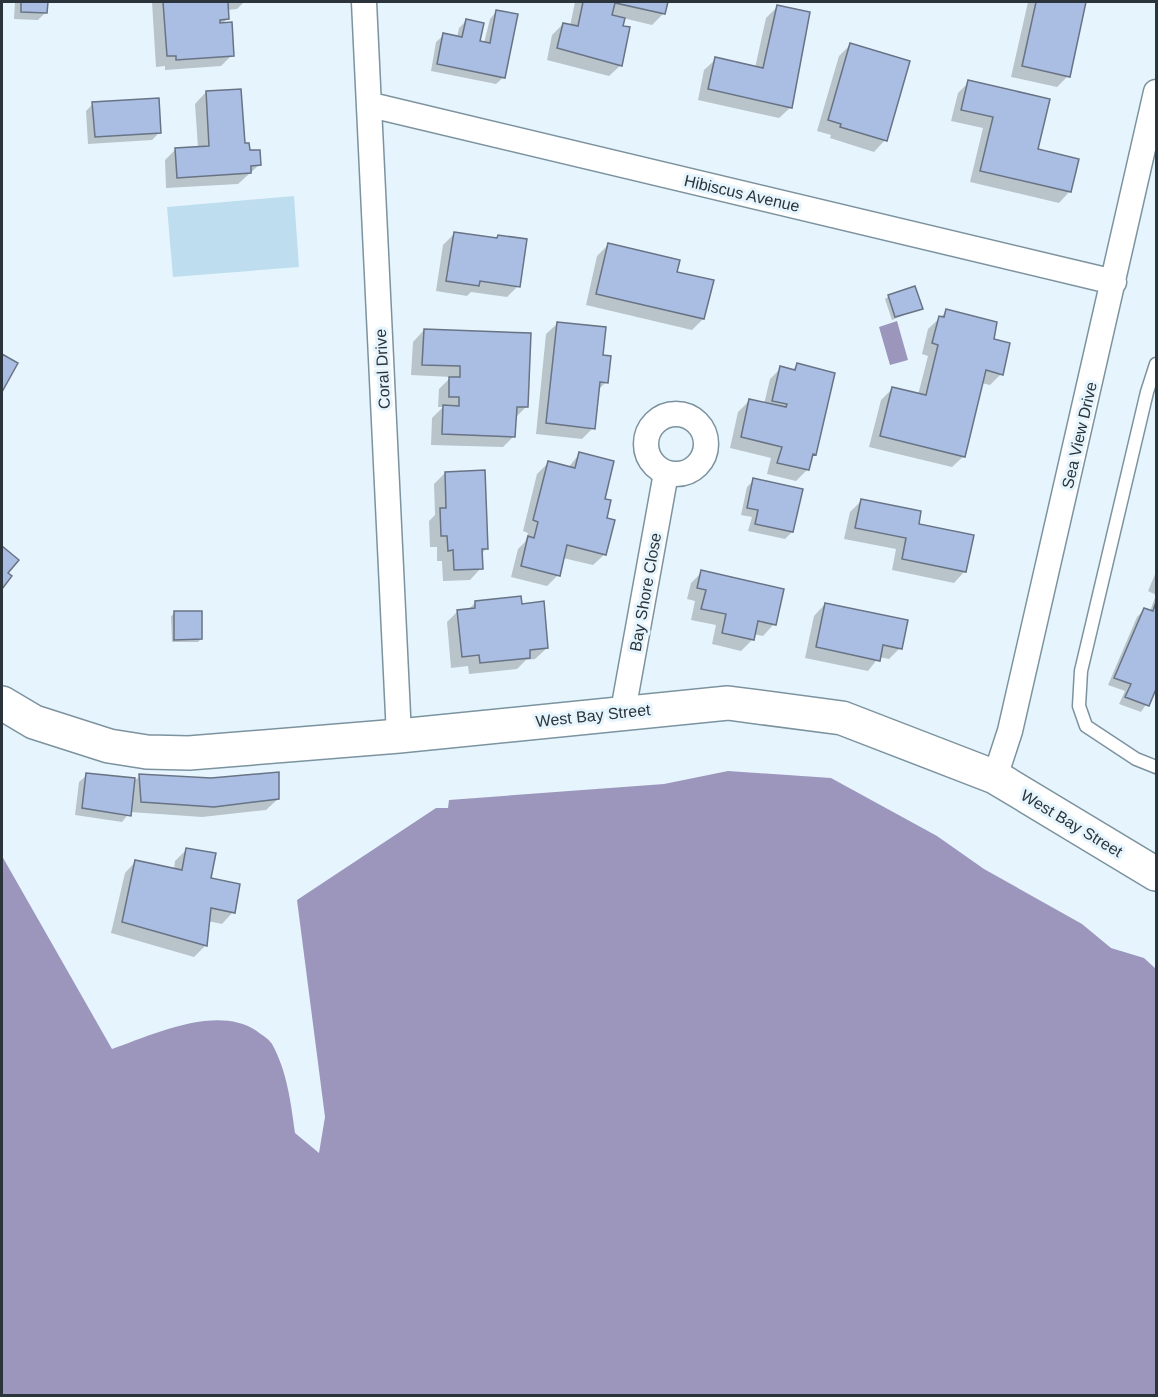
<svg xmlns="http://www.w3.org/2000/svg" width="1158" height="1397" font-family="Helvetica,sans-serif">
	<rect width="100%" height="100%" fill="#e6f5fd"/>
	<path fill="#bedeef" d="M294,196l5,71 -126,10 -6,-70z"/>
	<path fill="#9c96bd" d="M897,321l11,39 -18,5 -11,-38z
		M728,771l103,7 106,58 47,33 98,55 29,24 33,10 12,11v426h-1154v-539l110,193c40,-14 107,-46 146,-17 4,3 11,7 14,12 15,27 19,59 23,89l24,20 6,-36 -28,-217 139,-92h12l1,-8 215,-16z"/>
	<path fill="#0003" d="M15,2h31l-1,11 -7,7 -24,-1z
		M152,2h92l-7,7 -10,1v9l-5,5 10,31 -11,11 -56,4v-4l-9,1z
		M575,2h91l-3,12 -11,11 -29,-7 -2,47 -12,11 -62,-16 5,-25 11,-11 7,2z
		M1028,2h57l-17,74 -11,11 -46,-10z
		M778,6l13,101 -12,11 -81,-18 6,-30 12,-11 39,9 11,-50z
		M497,11l7,66 -8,7 -65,-13 5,-29 8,-7 13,3 2,-10 7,-7 13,21 5,1 6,-24z
		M850,45l35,95 -11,12 -44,-14 1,-3 -14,-4 22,-75z
		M969,82l101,109 -11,12 -89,-21 13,-54 -32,-7 7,-28z
		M206,92l54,72 -22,20 -72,4 -1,-28 11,-11 22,-1 -3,-44z
		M93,104l67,28 -8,8 -64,4 -2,-33z
		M454,234l41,6 3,-4 20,50 -11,11 -36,-5 -4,4 -31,-5 7,-46z
		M608,245l67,28 28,46 -11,11 -106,-25 11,-49z
		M889,296l32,12 -29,12 -7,-21z
		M947,311l45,29 9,34 -11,11 -9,-2 -17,73 -12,11 -83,-20 12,-47 11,-11 26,6 10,-39 -6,-2 6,-25z
		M558,323l43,33 5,26 -9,9 -4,37 -11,11 -46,-5 10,-100z
		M424,330l102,77 -11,11 -1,18 -11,11 -72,-2 1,-27 11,-11h-5l1,-18 12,-12 -40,-2 2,-33z
		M797,365l18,89 -5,4 -3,12 -11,11 -29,-7 4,-16 -41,-10 8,-36 12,-12 14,4 6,-25 11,-11 11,3z
		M580,453l23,47 2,54 -12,11 -30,-7 -5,17 -11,11 -36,-9 7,-28 7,-7 3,-9 -5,-2 14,-57 11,-11 20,5z
		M445,473l42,75 -6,6v14l-11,12 -27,1 -1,-20h-5v-14h-7l-1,-26 6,-6 -1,-31z
		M754,480l38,52 -7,7 -37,-8 4,-14 -11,-2 6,-28z
		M861,501l56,24 48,46 -11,12 -62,-13 4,-21 -52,-10 6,-27z
		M2,548l14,12 -10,14 3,2 -7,10z
		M702,572l72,52 -11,12 -10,-2 -1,6 -11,11 -29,-7 4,-19 -25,-5 4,-19 -8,-2 4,-16z
		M1156,572v23l-8,-4z
		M1156,595v95l-15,22 -22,-8 6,-13 -17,-6 29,-68 8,-8 5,2z
		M476,602l45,3 26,43 -12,11 -9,1 -9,9 -48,5 -1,-8 -17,2 -4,-46 11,-11 10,-1z
		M825,604l75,44 -11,11 -10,-2 -11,14 -63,-13 9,-42z
		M175,613l26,26 -3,3h-26l-1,-26z
		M87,775l46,7 7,-6 138,23 -12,11 -64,7 -72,-5 -8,10 -47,-7 4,-33z
		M187,849l46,63 -11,12 -14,-3 -3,25 -11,11 -83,-24 14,-60 11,-12 38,8 1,-8z"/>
	<path fill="#aabee3" stroke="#687385" stroke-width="1.5" d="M21,2h27l-1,11 -26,-1z
		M163,2h65l1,17 -9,1v3l12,-1 2,34 -58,4v-4h-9z
		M583,2h85l-3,12 -50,-11 -3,12 13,3 -2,8 7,1 -8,39 -65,-18 6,-25 15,3z
		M1036,2h50l-16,75 -48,-11z
		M777,5l33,7 -18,96 -84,-19 7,-32 48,11z
		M496,10l22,4 -13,64 -68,-14 6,-31 19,4 4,-18 18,4 -4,18 10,2z
		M850,43l60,18 -23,80 -47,-14 1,-3 -13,-4z
		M968,80l82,19 -12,50 41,10 -8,33 -91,-21 13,-54 -32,-7z
		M241,89l4,54h4l1,7h10l1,15 -10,1v7l-74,5 -2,-30 34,-2 -3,-55z
		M159,98l2,35 -66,4 -3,-35z
		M454,232l43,6 1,-3 29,4 -7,48 -40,-6 -1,5 -33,-5z
		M608,243l72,17 -3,12 37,8 -10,39 -108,-25z
		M915,286l8,23 -28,8 -7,-22z
		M946,309l51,13 -3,17 16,4 -7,32 -17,-5 -21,87 -85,-21 12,-49 34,8 12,-50 -6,-2 7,-27 5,1z
		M557,322l49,5 -3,28 8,1 -3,27 -8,-1 -5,47 -49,-6z
		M424,329l107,4 -3,74h-11l-2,30 -73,-3 1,-29 16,1v-9h-10v-20h11v-11l-38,-1z
		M2,354l16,9 -16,29z
		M797,363l38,10 -19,82 -3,-1 -4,16 -32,-7 5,-16 -41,-10 8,-38 37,8 1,-3 -15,-3 8,-35 15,4z
		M579,452l35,9 -9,38 6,1 -4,18 8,2 -9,35 -39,-10 -7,31 -39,-10 7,-30 6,2 4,-16 -5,-2 15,-59 27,7z
		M485,470l3,79h-6l1,20 -29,1 -1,-20 -5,1 -1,-15h-6l-1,-28h6l-1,-36z
		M753,478l50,11 -10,43 -38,-8 3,-14 -11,-2z
		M861,499l60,12 -2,13 55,11 -8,37 -64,-13 4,-21 -51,-10z
		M2,546l17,14 -11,13 4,3 -10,13z
		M701,570l83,19 -8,36 -18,-4 -4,19 -32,-7 4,-19 -25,-5 5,-19 -9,-2z
		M521,596l1,8 22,-3 4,47 -18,2v8l-50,5 -1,-8 -17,2 -5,-47 18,-2v-7z
		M1156,602v87l-7,17 -24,-9 6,-13 -17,-6 30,-70 9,3z
		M825,603l83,17 -6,29 -19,-4 -3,16 -64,-14z
		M174,611h28v28l-28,1z
		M279,772v27l-65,8 -73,-5 -2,-28 72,4z
		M86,773l49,5 -4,38 -49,-8z
		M186,848l30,5 -5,25 29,6 -5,29 -24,-5 -4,38 -85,-24 13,-62 47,10z"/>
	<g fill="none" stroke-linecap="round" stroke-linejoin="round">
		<defs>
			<path id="lane" d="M1156,364l-9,28 -66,279 -2,35 7,20 50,33 20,8"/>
			<path id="street" d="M364,2l35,734
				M371,105l743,177
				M646 444a30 30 0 1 1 60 0a30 30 0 1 1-60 0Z
				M623,711l43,-238
				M995,777l15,-46 146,-639"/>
			<path id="primary" d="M2,703l32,19 75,24 38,6 42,1 210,-17 329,-33 114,15 153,59 161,97"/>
		</defs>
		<use href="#lane" stroke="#7c939f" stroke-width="15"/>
		<use href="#street" stroke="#7c939f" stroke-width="27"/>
		<use href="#primary" stroke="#7c939f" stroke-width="36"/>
		<use href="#lane" stroke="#fff" stroke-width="12"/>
		<use href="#street" stroke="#fff" stroke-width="24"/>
		<use href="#primary" stroke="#fff" stroke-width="33"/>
	</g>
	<g text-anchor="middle" stroke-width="6" stroke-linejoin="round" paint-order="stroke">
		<g font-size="16" fill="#2b343a" stroke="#e6f5fd">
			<text transform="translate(742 193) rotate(13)" y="6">Hibiscus Avenue</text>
			<text transform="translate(382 369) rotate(-93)" y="6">Coral Drive</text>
			<text transform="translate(1079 435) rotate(-77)" y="6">Sea View Drive</text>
			<text transform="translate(645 592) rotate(-80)" y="6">Bay Shore Close</text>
			<text transform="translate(593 715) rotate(-6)" y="6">West Bay Street</text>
			<text transform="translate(1072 823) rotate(31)" y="6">West Bay Street</text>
		</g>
	</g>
	<rect width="1158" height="1397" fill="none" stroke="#2b343a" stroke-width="6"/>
</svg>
